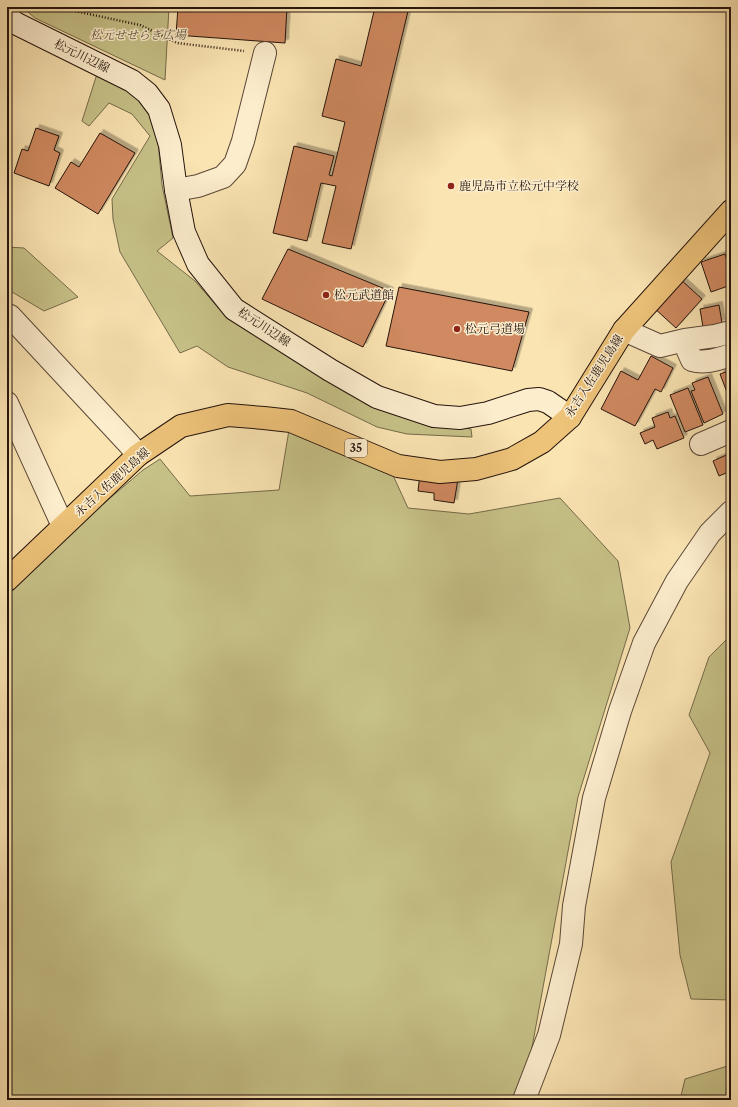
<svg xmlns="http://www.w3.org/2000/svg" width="738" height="1107" font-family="'Libre Caslon Text','Noto Serif JP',serif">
	<defs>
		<filter id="shadow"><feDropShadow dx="3.5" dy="-3.5" stdDeviation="0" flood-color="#0004"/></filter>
	</defs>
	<rect width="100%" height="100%" fill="#fae4b2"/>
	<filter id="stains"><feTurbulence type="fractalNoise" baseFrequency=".005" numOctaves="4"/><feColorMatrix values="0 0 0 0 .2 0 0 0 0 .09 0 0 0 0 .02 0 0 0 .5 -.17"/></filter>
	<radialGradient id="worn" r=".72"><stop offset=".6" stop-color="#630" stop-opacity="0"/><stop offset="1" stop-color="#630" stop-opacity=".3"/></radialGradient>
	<path fill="#c6c187" stroke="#756a4a" d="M22,7h147l-4,73 -130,-62z
		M97,74l31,12 16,18 13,27 5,54 11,53 -16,13 38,30 32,37 60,35 58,39 40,18 39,12 47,7 1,8 -65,-3 -30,-7 -70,-34 -79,-26 -31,-21 -17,7 -60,-101 -7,-33 -1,-20 38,-63 -18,-22 -23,-11 -20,23 -7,-5z
		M7,247l17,1 54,49 -34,14 -37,-22z
		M289,430l97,30 22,48 61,6 91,-16 58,63 12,67 -52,169 -50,272 -17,31h-504v-510l29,-29 107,-91 17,-11 30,37 89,-6z
		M731,635v365l-40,-1 -11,-44 -9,-93 39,-109 -21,-38 20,-58z
		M731,1065v35h-51l5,-21z"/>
	<path fill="#d08960" stroke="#24130c" filter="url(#shadow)" d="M178,7h109l-2,36 -109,-8z
		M375,7h34l-58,242 -29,-6 14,-57 -15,-3 -14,58 -34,-8 21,-87 40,10 -5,19 3,1 13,-54 -23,-6 14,-57 25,7z
		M36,128l23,8 -5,14 6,3 -11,33 -35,-13 8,-24 6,2z
		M100,133l35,20 -37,61 -43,-26 16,-26 8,5z
		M288,249l102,42 -27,56 -101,-48z
		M725,254l6,20v11l-20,7 -10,-30z
		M679,278l23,21 -26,29 -23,-21z
		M399,287l130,25 -17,59 -126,-25z
		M719,305l3,18 -19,4 -3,-18z
		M651,356l22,12 -12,24 -6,-3 -20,37 -34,-17 20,-38 17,9z
		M731,370v33l-11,-29z
		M708,377l15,37 -19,9 -13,-32 4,-1 -3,-7z
		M688,388l15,37 -18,7 -15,-37z
		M668,412l2,6 5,-2 9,22 -27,11 -4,-9 -8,4 -5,-11 15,-6 -3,-9z
		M731,453v18l-12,5 -6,-15z
		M420,474l38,5 -4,24 -20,-3v-7l-16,-2z"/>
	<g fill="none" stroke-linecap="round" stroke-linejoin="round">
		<defs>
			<path id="minor" d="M176,190l22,-4 25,-9 12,-13 8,-23 22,-88
				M7,315l3,1 119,128 9,11
				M624,330l36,16 25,-6 30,-4 16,-4
				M685,340l3,11 4,9c13,4 26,-1 39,-5
				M7,403l56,123
				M701,444l30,-13
				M524,1100l25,-65 22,-91 3,-38 20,-108 26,-87 24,-68 33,-62 33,-48 21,-21"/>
			<path id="secondary" d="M7,16l8,7 117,58 15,12 12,16 11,36 6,45 8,42 14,32 36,45 96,61 47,27 57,19 26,2 28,-5 40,-13 11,-1 9,3 22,15"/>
			<path id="primary" d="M7,580l131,-125 43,-29 47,-11 36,3 27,3 107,45 42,6 36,-3 36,-10 30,-17 28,-25 54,-87 107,-119"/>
		</defs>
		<use href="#minor" stroke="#5a4736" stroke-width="24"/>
		<use href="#secondary" stroke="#24130c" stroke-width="24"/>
		<use href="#primary" stroke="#24130c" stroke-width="24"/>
		<path stroke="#24130c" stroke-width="2.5" stroke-dasharray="1 2" stroke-linecap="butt" d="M61,7l9,3 70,15 37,18 67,8"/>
		<use href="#minor" stroke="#fcedcd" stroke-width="22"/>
		<use href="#secondary" stroke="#fcedcd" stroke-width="22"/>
		<use href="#primary" stroke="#edc279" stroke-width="22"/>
	</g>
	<g fill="#8f2418" stroke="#fcedcd" stroke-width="1.5">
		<circle cx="451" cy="186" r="4"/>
		<circle cx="326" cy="295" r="4"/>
		<circle cx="457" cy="329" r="4"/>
	</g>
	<g text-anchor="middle" stroke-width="3" stroke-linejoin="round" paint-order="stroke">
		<rect fill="#fcedcd" stroke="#655446" stroke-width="1" x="345" y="439" width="22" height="18" rx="3"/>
		<g font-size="11" font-weight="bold" fill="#24130c">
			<text x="356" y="452">35</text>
		</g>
		<g font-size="12" font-style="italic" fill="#5d5037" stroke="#fcedcd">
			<text x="138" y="39">松元せせらぎ広場</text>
		</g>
		<g font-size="12" fill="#24130c" stroke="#fcedcd">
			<text transform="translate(82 56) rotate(26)" y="4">松元川辺線</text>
			<text transform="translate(264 327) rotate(33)" y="4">松元川辺線</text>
			<text transform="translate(594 376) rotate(-57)" y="4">永吉入佐鹿児島線</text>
			<text transform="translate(112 482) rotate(-42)" y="4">永吉入佐鹿児島線</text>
		</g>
		<g font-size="12" fill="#24130c" stroke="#fcedcd" text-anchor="start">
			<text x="459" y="190">鹿児島市立松元中学校</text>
			<text x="334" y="299">松元武道館</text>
			<text x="465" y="333">松元弓道場</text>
		</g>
	</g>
	<rect width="738" height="1107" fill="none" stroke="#fae4b2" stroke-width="24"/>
	<rect x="8" y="8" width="722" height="1091" fill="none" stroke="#24130c" stroke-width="2"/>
	<rect x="12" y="12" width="714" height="1083" fill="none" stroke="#24130c"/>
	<rect width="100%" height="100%" filter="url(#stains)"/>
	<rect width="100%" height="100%" fill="url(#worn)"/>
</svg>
